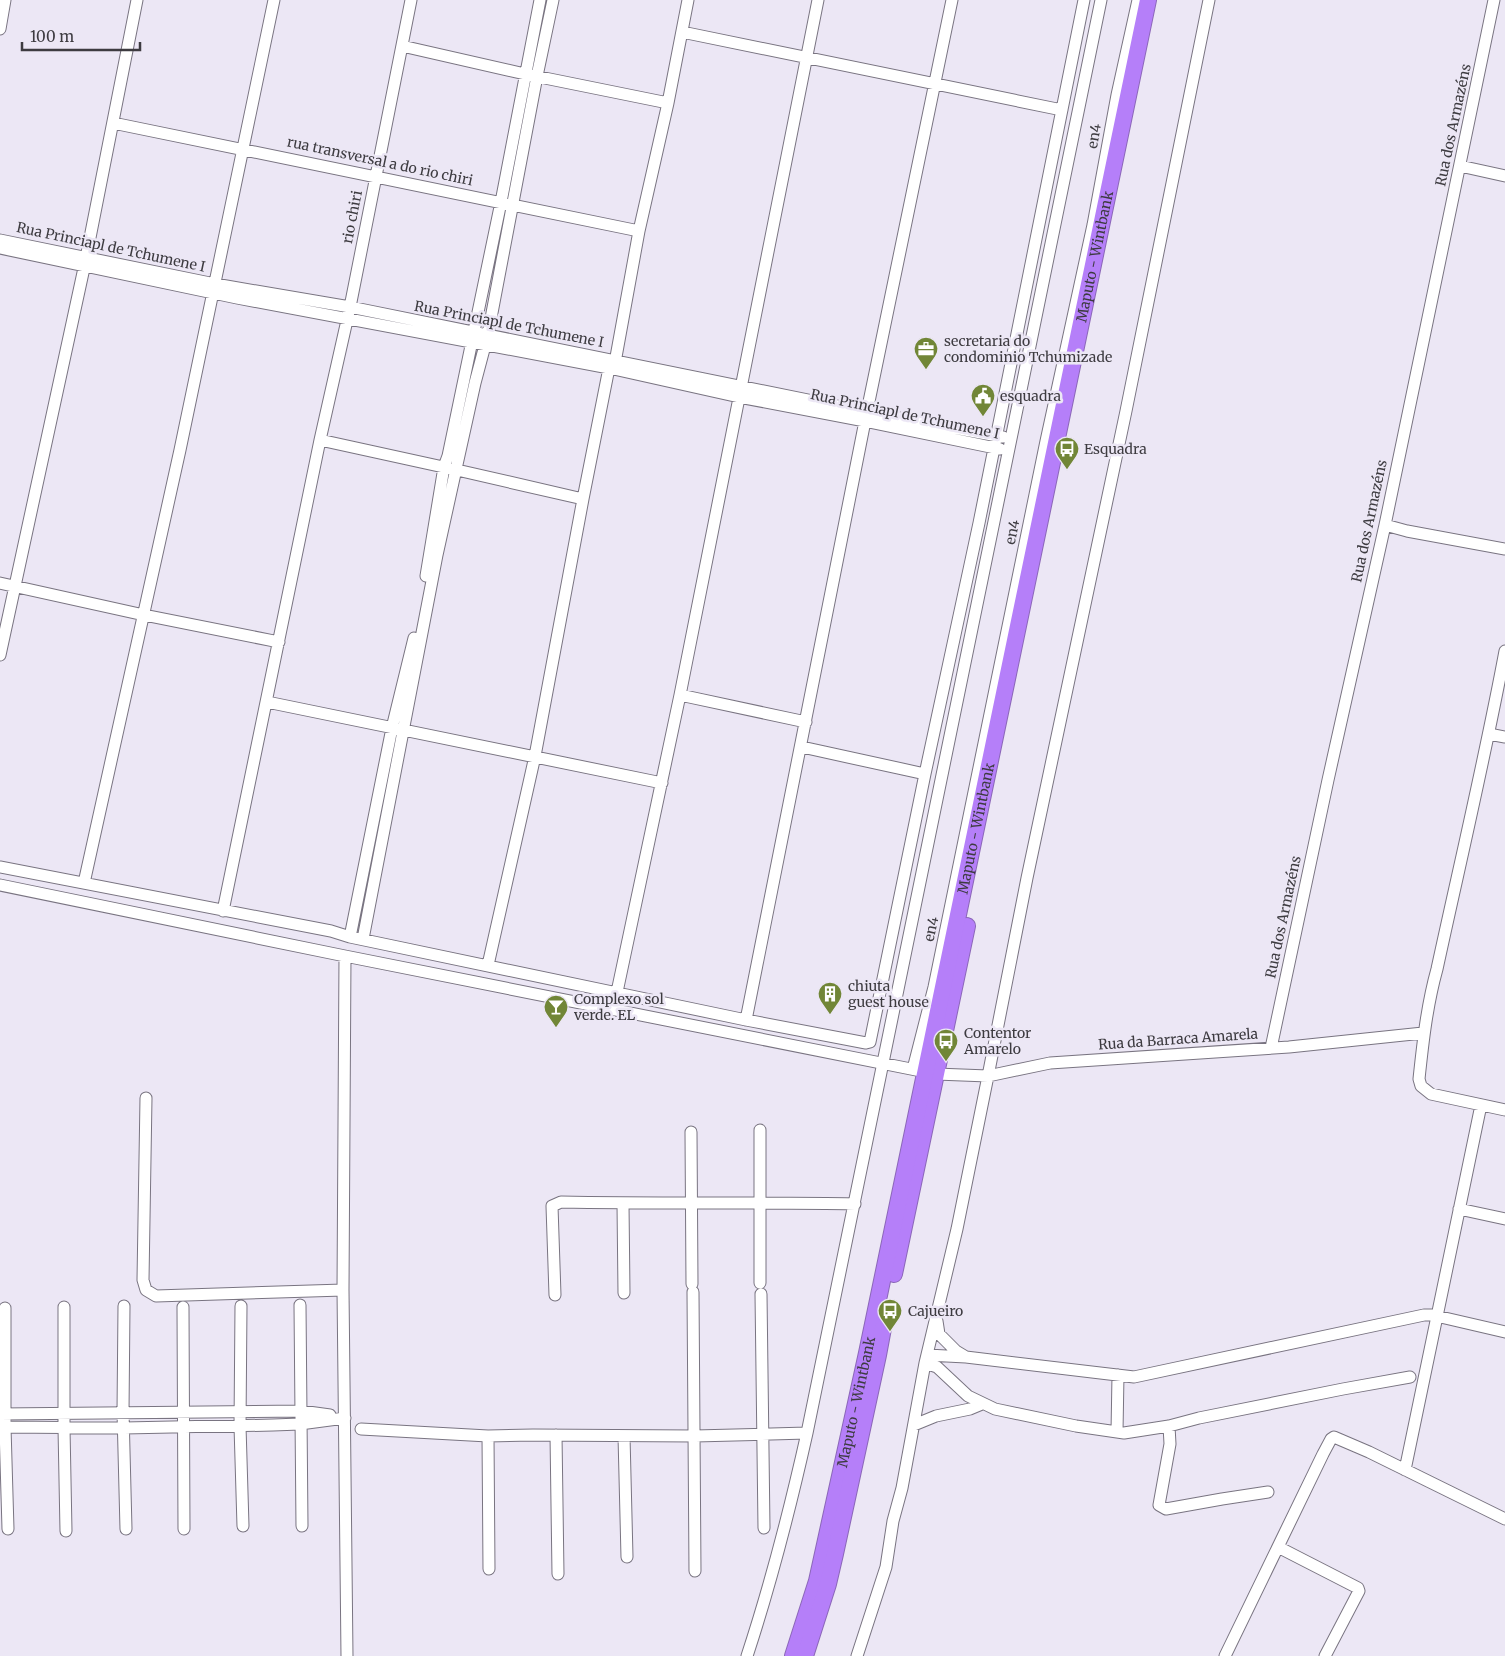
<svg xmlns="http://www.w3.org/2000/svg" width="1505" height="1656" font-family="Merriweather,serif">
	<rect width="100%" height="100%" fill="#ece7f5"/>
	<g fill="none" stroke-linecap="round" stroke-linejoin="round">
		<defs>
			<path id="minor" d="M0,29l5,-29
				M682,32l380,78
				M402,46l123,28 143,29
				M113,123l526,108
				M1460,166l45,10
				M0,240l215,44 135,23 517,105 136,25
				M0,248l237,50 372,70 130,29 126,24 135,28
				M320,440l137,30 126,29
				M1385,525l22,6 98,18
				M426,576l18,-109 4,-11 53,-254 39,-202
				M0,583l144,32 135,27
				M1505,651c-20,107 -45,212 -68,318 -10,36 -14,72 -18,110l2,7 10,8 74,16
				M0,655l84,-387 53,-268
				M680,695l126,27
				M267,702l395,81
				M1489,734l16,3
				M802,747l123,27
				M0,867l331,64 19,6 396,83 120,23 4,-1 55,-268 54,-251 105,-523
				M84,883l96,-433 94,-450
				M0,885l345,71 591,118 52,2 62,-13 239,-16 134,-14
				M223,911l97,-471 30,-133 61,-307
				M350,937l42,-209 22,-90
				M363,939l74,-384 38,-172 13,-49 49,-258 16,-76
				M345,956l-2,334 4,366
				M488,965l47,-209 48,-257 26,-131 7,-11 23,-126 29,-128 20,-103
				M617,992l63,-297 138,-695
				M746,1020l119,-599 87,-421
				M1271,1048l57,-268 57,-255 109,-525
				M913,1069l21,-82 112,-546 47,-216 24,-130 21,-95
				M146,1098l-3,182 3,10 10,6 187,-6
				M691,1132l1,152
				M623,1204l1,89
				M1459,1209l46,10
				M760,1283v-153
				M693,1292l2,279
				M761,1294l3,234
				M555,1295l-3,-89 9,-4c98,2 196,0 294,2
				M300,1305l2,221
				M124,1306l-1,106 3,117
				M241,1306l-1,120 3,100
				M64,1307v121l2,103
				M183,1307l1,222
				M5,1308v119l3,102
				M937,1321l2,13 17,17 10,6
				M927,1355l39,2 168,20 290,-62h8l73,17
				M925,1363l12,4 31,29 27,13 81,17 48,7 45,-7 30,-8 144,-29 67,-12
				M0,1414l301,-3 29,4
				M0,1425l5,2 119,1 149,-3 27,-1 45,-6
				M914,1425l22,-9 34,-7 12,-5
				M1169,1426l1,18 -11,61 7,4 56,-10 46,-7
				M361,1429l127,7 45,-1 162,1 112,-3
				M1117,1432l1,-57
				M556,1435l2,139
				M488,1436l1,133
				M624,1436l3,121
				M1405,1470c26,-122 50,-244 76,-365
				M1278,1547l80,41 1,3 -34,65
				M747,1656c24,-73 43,-147 60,-223l294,-1433
				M857,1656l29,-89 7,-46 9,-33 23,-125 32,-134 31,-153 39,-198 99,-467 83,-411
				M1225,1656l98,-202 8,-15 3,-2 35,15 136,67"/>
			<g id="highway">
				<path d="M894,1274l73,-348"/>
				<path id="s1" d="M793,1656l24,-75 50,-228 281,-1353"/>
				<path d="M805,1656l23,-72 7,-30 43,-199 5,-27"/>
			</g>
		</defs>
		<use href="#minor" stroke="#797481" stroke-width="13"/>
		<use href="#highway" stroke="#8b67b8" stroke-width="18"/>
		<use href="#minor" stroke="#fff" stroke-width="11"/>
		<use href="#highway" stroke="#b57ff9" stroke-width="16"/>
	</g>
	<defs>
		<symbol id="office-pin" viewBox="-11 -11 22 30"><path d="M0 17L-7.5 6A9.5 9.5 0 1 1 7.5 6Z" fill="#718637" stroke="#ece7f5"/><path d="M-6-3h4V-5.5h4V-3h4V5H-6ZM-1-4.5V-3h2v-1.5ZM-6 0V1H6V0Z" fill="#fff"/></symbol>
		<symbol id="civic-pin" viewBox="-11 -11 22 30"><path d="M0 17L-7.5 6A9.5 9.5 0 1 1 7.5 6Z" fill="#718637" stroke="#ece7f5"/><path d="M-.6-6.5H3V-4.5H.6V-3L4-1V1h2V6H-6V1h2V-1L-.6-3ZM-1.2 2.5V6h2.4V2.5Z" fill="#fff"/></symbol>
		<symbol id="bus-pin" viewBox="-11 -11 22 30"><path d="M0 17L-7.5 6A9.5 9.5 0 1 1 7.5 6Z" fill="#718637" stroke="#ece7f5"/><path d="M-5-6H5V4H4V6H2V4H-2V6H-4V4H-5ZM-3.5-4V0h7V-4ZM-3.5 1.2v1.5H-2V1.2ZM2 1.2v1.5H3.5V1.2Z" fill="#fff"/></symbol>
		<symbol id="building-pin" viewBox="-11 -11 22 30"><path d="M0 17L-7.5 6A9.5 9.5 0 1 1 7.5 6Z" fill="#718637" stroke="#ece7f5"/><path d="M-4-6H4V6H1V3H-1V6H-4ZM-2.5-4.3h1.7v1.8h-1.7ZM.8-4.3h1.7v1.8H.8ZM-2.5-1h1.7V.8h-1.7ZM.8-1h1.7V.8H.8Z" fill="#fff"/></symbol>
		<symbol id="bar-pin" viewBox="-11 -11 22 30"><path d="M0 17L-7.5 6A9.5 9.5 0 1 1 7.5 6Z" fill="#718637" stroke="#ece7f5"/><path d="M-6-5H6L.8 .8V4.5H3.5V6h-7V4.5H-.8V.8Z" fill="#fff"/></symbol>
	</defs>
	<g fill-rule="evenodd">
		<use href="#office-pin" x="912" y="335" width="28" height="38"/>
		<use href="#civic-pin" x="969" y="382" width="28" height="38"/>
		<use href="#bus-pin" x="1053" y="435" width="28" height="38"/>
		<use href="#building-pin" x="816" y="980" width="28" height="38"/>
		<use href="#bar-pin" x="542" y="993" width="28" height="38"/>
		<use href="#bus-pin" x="932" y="1027" width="28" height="38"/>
		<use href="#bus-pin" x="876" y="1297" width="28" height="38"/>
	</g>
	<g text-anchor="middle" stroke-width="5" stroke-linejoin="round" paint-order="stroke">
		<g font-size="14" fill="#3d3b40" stroke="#ece7f5">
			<text transform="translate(1453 125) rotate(-78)" y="5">Rua dos Armazéns</text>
			<text transform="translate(1094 136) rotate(-80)" y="5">en4</text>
			<text transform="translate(380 161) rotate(12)" y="5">rua transversal a do rio chiri</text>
			<text transform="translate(352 217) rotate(-79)" y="5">rio chiri</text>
			<text transform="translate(111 247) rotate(12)" y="5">Rua Princiapl de Tchumene I</text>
			<text dy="5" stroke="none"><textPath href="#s1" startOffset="1432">Maputo - Wintbank</textPath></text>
			<text transform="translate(509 324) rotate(11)" y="5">Rua Princiapl de Tchumene I</text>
			<text transform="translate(905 414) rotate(12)" y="5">Rua Princiapl de Tchumene I</text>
			<text transform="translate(1369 521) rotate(-78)" y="5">Rua dos Armazéns</text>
			<text transform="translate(1012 532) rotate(-79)" y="5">en4</text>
			<text dy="5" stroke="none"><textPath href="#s1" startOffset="848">Maputo - Wintbank</textPath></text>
			<text transform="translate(1283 917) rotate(-78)" y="5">Rua dos Armazéns</text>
			<text transform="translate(931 929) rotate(-78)" y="5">en4</text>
			<text transform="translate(1178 1039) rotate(-4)" y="5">Rua da Barraca Amarela</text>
			<text dy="5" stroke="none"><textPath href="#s1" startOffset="262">Maputo - Wintbank</textPath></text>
		</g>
		<g font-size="14" fill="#3d3b40" stroke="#ece7f5" text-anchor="start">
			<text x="944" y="346">secretaria do<tspan x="944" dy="16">condominio Tchumizade</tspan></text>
			<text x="1000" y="401">esquadra</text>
			<text x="1084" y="454">Esquadra</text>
			<text x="848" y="991">chiuta<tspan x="848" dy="16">guest house</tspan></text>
			<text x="574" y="1004">Complexo sol<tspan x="574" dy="16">verde. EL</tspan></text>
			<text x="964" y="1038">Contentor<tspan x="964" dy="16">Amarelo</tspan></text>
			<text x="908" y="1316">Cajueiro</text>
		</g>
	</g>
	<path d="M22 42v8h118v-8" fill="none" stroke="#3d3b40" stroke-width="2.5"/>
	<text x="30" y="42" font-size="15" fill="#3d3b40" stroke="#ece7f5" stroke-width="4" paint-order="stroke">100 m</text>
</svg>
